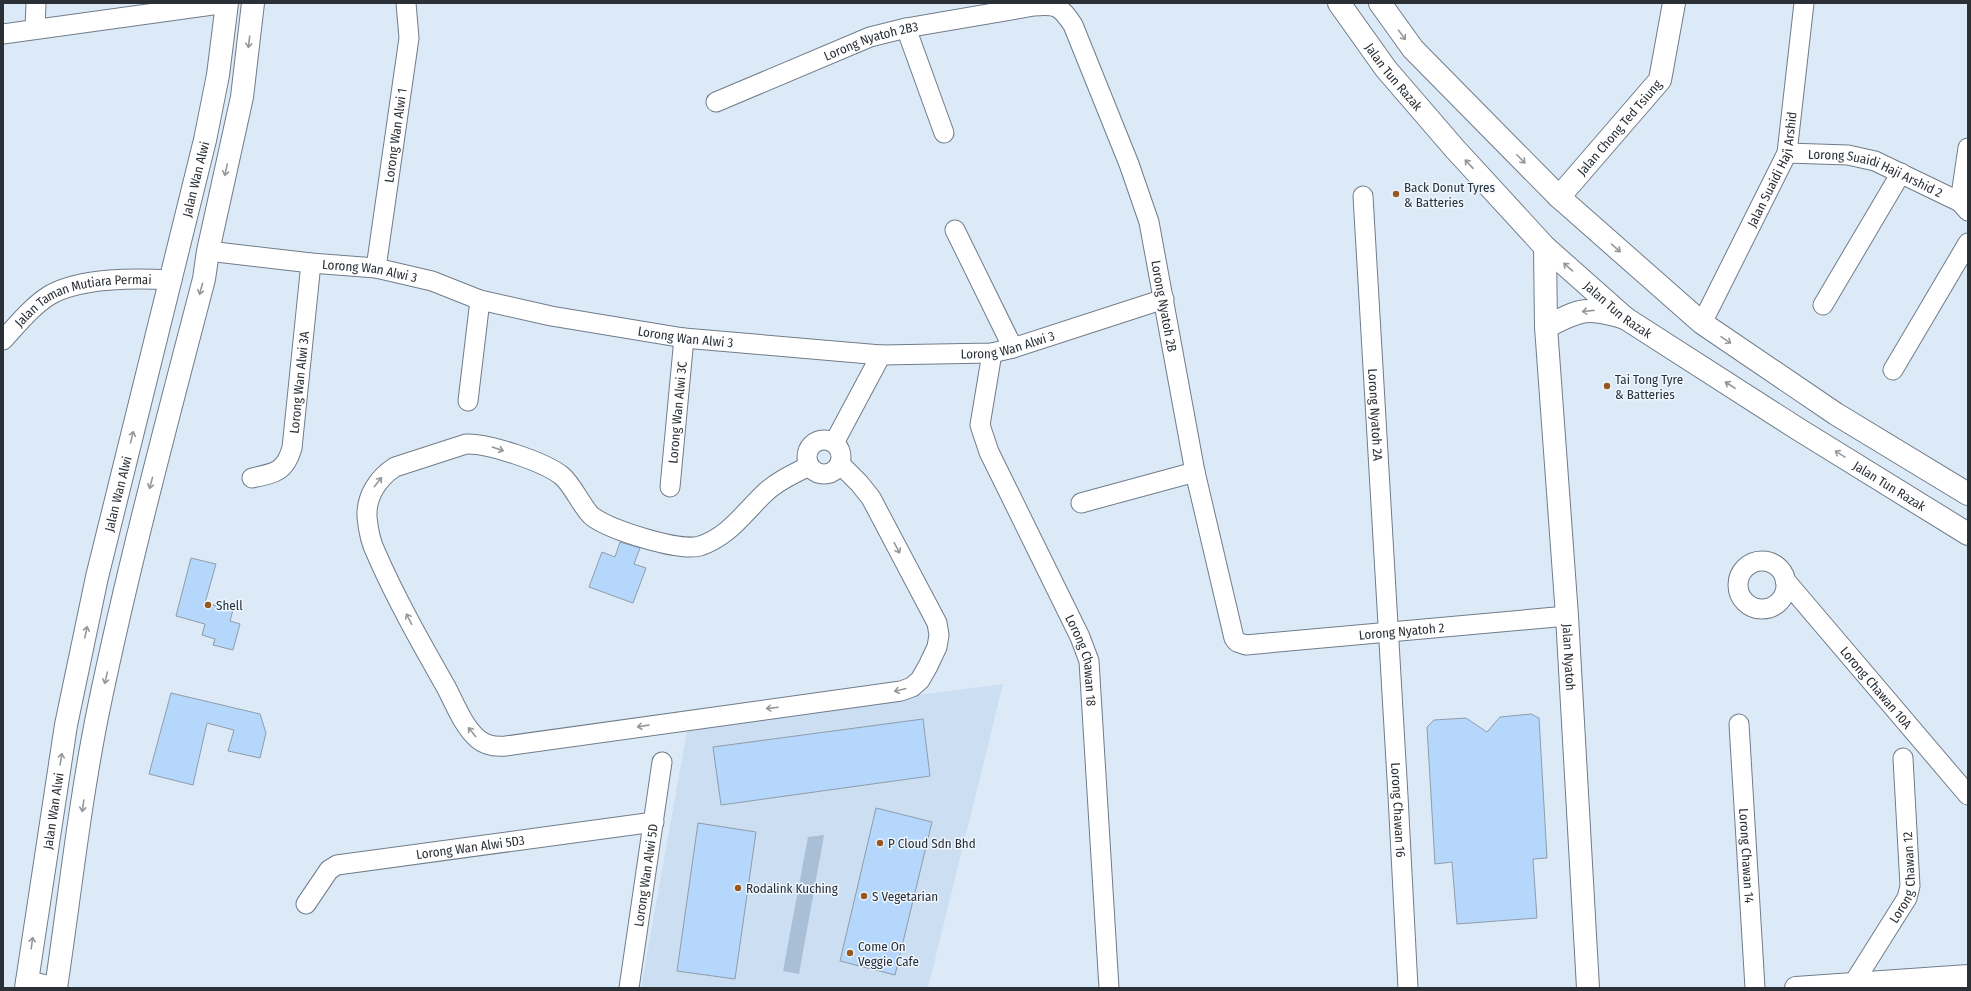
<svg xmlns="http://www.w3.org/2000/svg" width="1971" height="991" font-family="'Fira Sans Condensed',sans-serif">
	<rect width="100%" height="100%" fill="#dceaf8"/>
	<path fill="#cbdef2" d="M1003,684l-75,304h-287l47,-263z"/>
	<path fill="#a8bfd6" d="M824,835l-25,139 -16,-3 25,-134z"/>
	<path fill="#b5d7fb" stroke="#8f9ca9" d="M620,542l20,6 -6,16 12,4 -13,35 -44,-16 13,-35 13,5z
		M191,558l25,6 -11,39 28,7 -3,11 10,3 -7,26 -20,-5 2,-6 -13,-4 3,-11 -29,-8z
		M171,693l89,21 6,19 -6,25 -32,-7 6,-21 -27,-7 -14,62 -44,-11z
		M1531,714l8,4 8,140 -14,1 4,59 -80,6 -5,-62 -17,2 -8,-137 7,-7 32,-2 21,14 13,-15z
		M923,719l7,57 -209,29 -8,-58z
		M876,808l56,14 -37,153 -55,-14z
		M698,823l58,9 -21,147 -58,-8z"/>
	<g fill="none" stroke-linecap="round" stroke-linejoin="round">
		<defs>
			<g id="street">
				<path d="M906,28l38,105"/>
				<path d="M35,29l1,-26"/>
				<path d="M3,34l224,-31"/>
				<path id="s1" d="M716,102l154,-65 36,-9 128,-22c23,-2 26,0 39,19l56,139 20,58 46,250 39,166 3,4 9,3 321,-29"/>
				<path id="s2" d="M1787,153l61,2 27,6 85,41 8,9"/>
				<path id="s3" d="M1363,196l35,600 10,192"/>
				<path d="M1960,202l8,-54"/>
				<path d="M955,230l58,118"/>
				<path id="s4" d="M208,251l103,12 65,5 56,13 48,19 71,16 133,22 197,17 111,-2 21,-5 151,-49"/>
				<path id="s5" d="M376,268l33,-230 -3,-35"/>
				<path d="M1823,305l78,-132"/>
				<path id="s6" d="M1702,323l85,-170 17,-150"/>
				<path id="s7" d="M3,340c14,-15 29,-34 47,-45 32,-18 86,-17 122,-15"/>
				<path id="s8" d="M992,353l-12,72 9,27 91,185 9,24 20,327"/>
				<path d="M1893,370l75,-127"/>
				<path d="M468,401l12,-101"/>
				<circle cx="824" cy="457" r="17"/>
				<path d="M834,443l47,-88"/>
				<path d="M809,466c-14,7 -30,14 -42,25 -22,20 -37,45 -67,55 -21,6 -89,-16 -107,-29 -9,-6 -20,-32 -31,-41 -17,-14 -74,-33 -96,-32l-71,23c-17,11 -29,29 -28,50 1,11 4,26 9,36 20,46 45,90 70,134 9,17 17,39 32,52 8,7 17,8 28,7l395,-55 11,-4 8,-7 8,-14 9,-19 2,-12 -2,-12 -66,-125 -12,-15 -19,-19"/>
				<path id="s9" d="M252,478c23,-5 33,-6 40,-30l19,-185"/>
				<path id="s10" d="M670,487l14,-149"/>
				<path d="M1081,503l114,-31"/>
				<circle cx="1762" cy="585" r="24"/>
				<path id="s11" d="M1785,580l183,215"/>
				<path id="s12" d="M1739,724l16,264"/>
				<path id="s13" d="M306,904l23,-34 8,-5 317,-43"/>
				<path id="s14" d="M1853,984l54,-86 3,-12 -7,-128"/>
				<path id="s15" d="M629,988l33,-226"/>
			</g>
			<g id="secondary">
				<path id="s16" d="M1559,197l101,-117 14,-77"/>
				<path id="s17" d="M1545,247l1,80 21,289 21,372"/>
				<path d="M1546,327c34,-18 43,-21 79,-9"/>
				<path d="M27,982l25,6"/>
				<path d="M1796,988l172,-12"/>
			</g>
			<g id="primary">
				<path id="s18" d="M26,988l40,-263 31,-148 108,-437 13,-65 9,-72"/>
				<path d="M56,988c14,-94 24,-189 43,-281 30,-144 68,-286 105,-428l4,-28 34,-154 11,-94"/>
			</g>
			<g id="highway">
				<path id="s19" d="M1339,3l47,66 69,80 90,98 80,71 173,111 170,105"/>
				<path d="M1380,3l33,46 146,148 143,126 134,91 132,80"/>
			</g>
		</defs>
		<use href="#street" stroke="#707c89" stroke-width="21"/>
		<use href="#secondary" stroke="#707c89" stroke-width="24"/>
		<use href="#primary" stroke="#707c89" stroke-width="24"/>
		<use href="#highway" stroke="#707c89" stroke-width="24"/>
		<use href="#street" stroke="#fff" stroke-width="19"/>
		<use href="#secondary" stroke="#fff" stroke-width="22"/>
		<use href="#primary" stroke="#fff" stroke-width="22"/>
		<use href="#highway" stroke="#fff" stroke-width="22"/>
	</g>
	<defs><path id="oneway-shaft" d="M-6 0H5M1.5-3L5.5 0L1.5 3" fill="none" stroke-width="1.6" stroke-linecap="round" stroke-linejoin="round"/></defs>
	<g stroke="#95989a">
		<use href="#oneway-shaft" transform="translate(1402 35) rotate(54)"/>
		<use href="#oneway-shaft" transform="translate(249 42) rotate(97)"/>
		<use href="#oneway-shaft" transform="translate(1521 159) rotate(45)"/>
		<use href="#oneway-shaft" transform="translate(1469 164) rotate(-133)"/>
		<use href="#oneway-shaft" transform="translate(226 170) rotate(102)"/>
		<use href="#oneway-shaft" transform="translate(1616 248) rotate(41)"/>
		<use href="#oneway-shaft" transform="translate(1568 267) rotate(-139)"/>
		<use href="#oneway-shaft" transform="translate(201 289) rotate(105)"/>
		<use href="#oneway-shaft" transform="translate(1588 311) rotate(174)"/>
		<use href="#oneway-shaft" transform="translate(1726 340) rotate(34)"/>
		<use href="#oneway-shaft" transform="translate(1730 385) rotate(-147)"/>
		<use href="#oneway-shaft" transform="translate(132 437) rotate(-76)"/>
		<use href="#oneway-shaft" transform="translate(498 449) rotate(19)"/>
		<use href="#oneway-shaft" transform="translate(1840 454) rotate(-148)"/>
		<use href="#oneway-shaft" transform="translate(378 482) rotate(-52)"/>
		<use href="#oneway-shaft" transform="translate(151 483) rotate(105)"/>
		<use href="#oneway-shaft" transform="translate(897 548) rotate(62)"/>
		<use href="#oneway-shaft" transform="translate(409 619) rotate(-117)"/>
		<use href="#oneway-shaft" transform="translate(86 632) rotate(-78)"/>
		<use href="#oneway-shaft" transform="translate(106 678) rotate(103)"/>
		<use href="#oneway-shaft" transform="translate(900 690) rotate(166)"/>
		<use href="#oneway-shaft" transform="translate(772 708) rotate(173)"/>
		<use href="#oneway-shaft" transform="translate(643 726) rotate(172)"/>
		<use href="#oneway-shaft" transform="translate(472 732) rotate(-129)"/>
		<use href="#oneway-shaft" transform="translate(61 759) rotate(-81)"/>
		<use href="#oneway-shaft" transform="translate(83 806) rotate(98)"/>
		<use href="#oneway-shaft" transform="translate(32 943) rotate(-82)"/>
	</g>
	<g fill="#96581e" stroke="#eef6ff" stroke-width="1.5">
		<circle cx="1396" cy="194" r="4"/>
		<circle cx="1607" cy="386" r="4"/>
		<circle cx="208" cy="605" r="4"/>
		<circle cx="880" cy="843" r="4"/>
		<circle cx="738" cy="888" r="4"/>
		<circle cx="864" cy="896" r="4"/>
		<circle cx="850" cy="953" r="4"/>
	</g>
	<g text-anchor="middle" stroke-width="3" stroke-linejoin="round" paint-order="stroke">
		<g font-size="13" fill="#2b3036" stroke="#eef6ff">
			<text dy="5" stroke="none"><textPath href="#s1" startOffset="167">Lorong Nyatoh 2B3</textPath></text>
			<text dy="5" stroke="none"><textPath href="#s19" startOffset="92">Jalan Tun Razak</textPath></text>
			<text dy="5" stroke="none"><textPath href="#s16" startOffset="92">Jalan Chong Ted Tsiung</textPath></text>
			<text dy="5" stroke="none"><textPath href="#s5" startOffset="134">Lorong Wan Alwi 1</textPath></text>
			<text dy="5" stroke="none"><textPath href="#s6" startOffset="170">Jalan Suaidi Haji Arshid</textPath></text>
			<text dy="5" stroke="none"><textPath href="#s2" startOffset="92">Lorong Suaidi Haji Arshid 2</textPath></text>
			<text dy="5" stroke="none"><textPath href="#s18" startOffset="827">Jalan Wan Alwi</textPath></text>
			<text dy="5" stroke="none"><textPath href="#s4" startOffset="163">Lorong Wan Alwi 3</textPath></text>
			<text dy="5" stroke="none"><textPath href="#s7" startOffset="95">Jalan Taman Mutiara Permai</textPath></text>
			<text dy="5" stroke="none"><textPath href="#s1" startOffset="678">Lorong Nyatoh 2B</textPath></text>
			<text dy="5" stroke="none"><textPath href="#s19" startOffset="416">Jalan Tun Razak</textPath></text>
			<text dy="5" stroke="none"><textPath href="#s4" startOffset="487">Lorong Wan Alwi 3</textPath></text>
			<text dy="5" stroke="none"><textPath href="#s4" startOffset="811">Lorong Wan Alwi 3</textPath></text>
			<text dy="5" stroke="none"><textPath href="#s9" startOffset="120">Lorong Wan Alwi 3A</textPath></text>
			<text dy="5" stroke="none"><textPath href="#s10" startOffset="75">Lorong Wan Alwi 3C</textPath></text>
			<text dy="5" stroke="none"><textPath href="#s3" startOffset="219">Lorong Nyatoh 2A</textPath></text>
			<text dy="5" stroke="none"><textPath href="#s19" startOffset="740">Jalan Tun Razak</textPath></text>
			<text dy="5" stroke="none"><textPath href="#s18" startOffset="503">Jalan Wan Alwi</textPath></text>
			<text dy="5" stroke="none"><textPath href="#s1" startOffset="1188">Lorong Nyatoh 2</textPath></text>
			<text dy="5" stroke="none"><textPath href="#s17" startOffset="411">Jalan Nyatoh</textPath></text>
			<text dy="5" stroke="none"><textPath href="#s8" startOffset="331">Lorong Chawan 18</textPath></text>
			<text dy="5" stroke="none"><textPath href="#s11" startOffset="141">Lorong Chawan 10A</textPath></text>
			<text dy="5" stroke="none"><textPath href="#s3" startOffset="615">Lorong Chawan 16</textPath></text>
			<text dy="5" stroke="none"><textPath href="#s18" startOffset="179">Jalan Wan Alwi</textPath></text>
			<text dy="5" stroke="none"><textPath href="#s13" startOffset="185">Lorong Wan Alwi 5D3</textPath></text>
			<text dy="5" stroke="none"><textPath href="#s12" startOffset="132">Lorong Chawan 14</textPath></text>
			<text dy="5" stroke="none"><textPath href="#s15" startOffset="114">Lorong Wan Alwi 5D</textPath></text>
			<text dy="5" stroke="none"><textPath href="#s14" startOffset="121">Lorong Chawan 12</textPath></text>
		</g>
		<g font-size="13" fill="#2b3036" stroke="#eef6ff" text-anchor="start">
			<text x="1404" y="192">Back Donut Tyres<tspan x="1404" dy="15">&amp; Batteries</tspan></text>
			<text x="1615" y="384">Tai Tong Tyre<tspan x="1615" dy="15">&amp; Batteries</tspan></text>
			<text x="216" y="610">Shell</text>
			<text x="888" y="848">P Cloud Sdn Bhd</text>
			<text x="746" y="893">Rodalink Kuching</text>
			<text x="872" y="901">S Vegetarian</text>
			<text x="858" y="951">Come On<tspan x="858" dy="15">Veggie Cafe</tspan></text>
		</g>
	</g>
	<rect width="1971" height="991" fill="none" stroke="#2b3036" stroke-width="8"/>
</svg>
